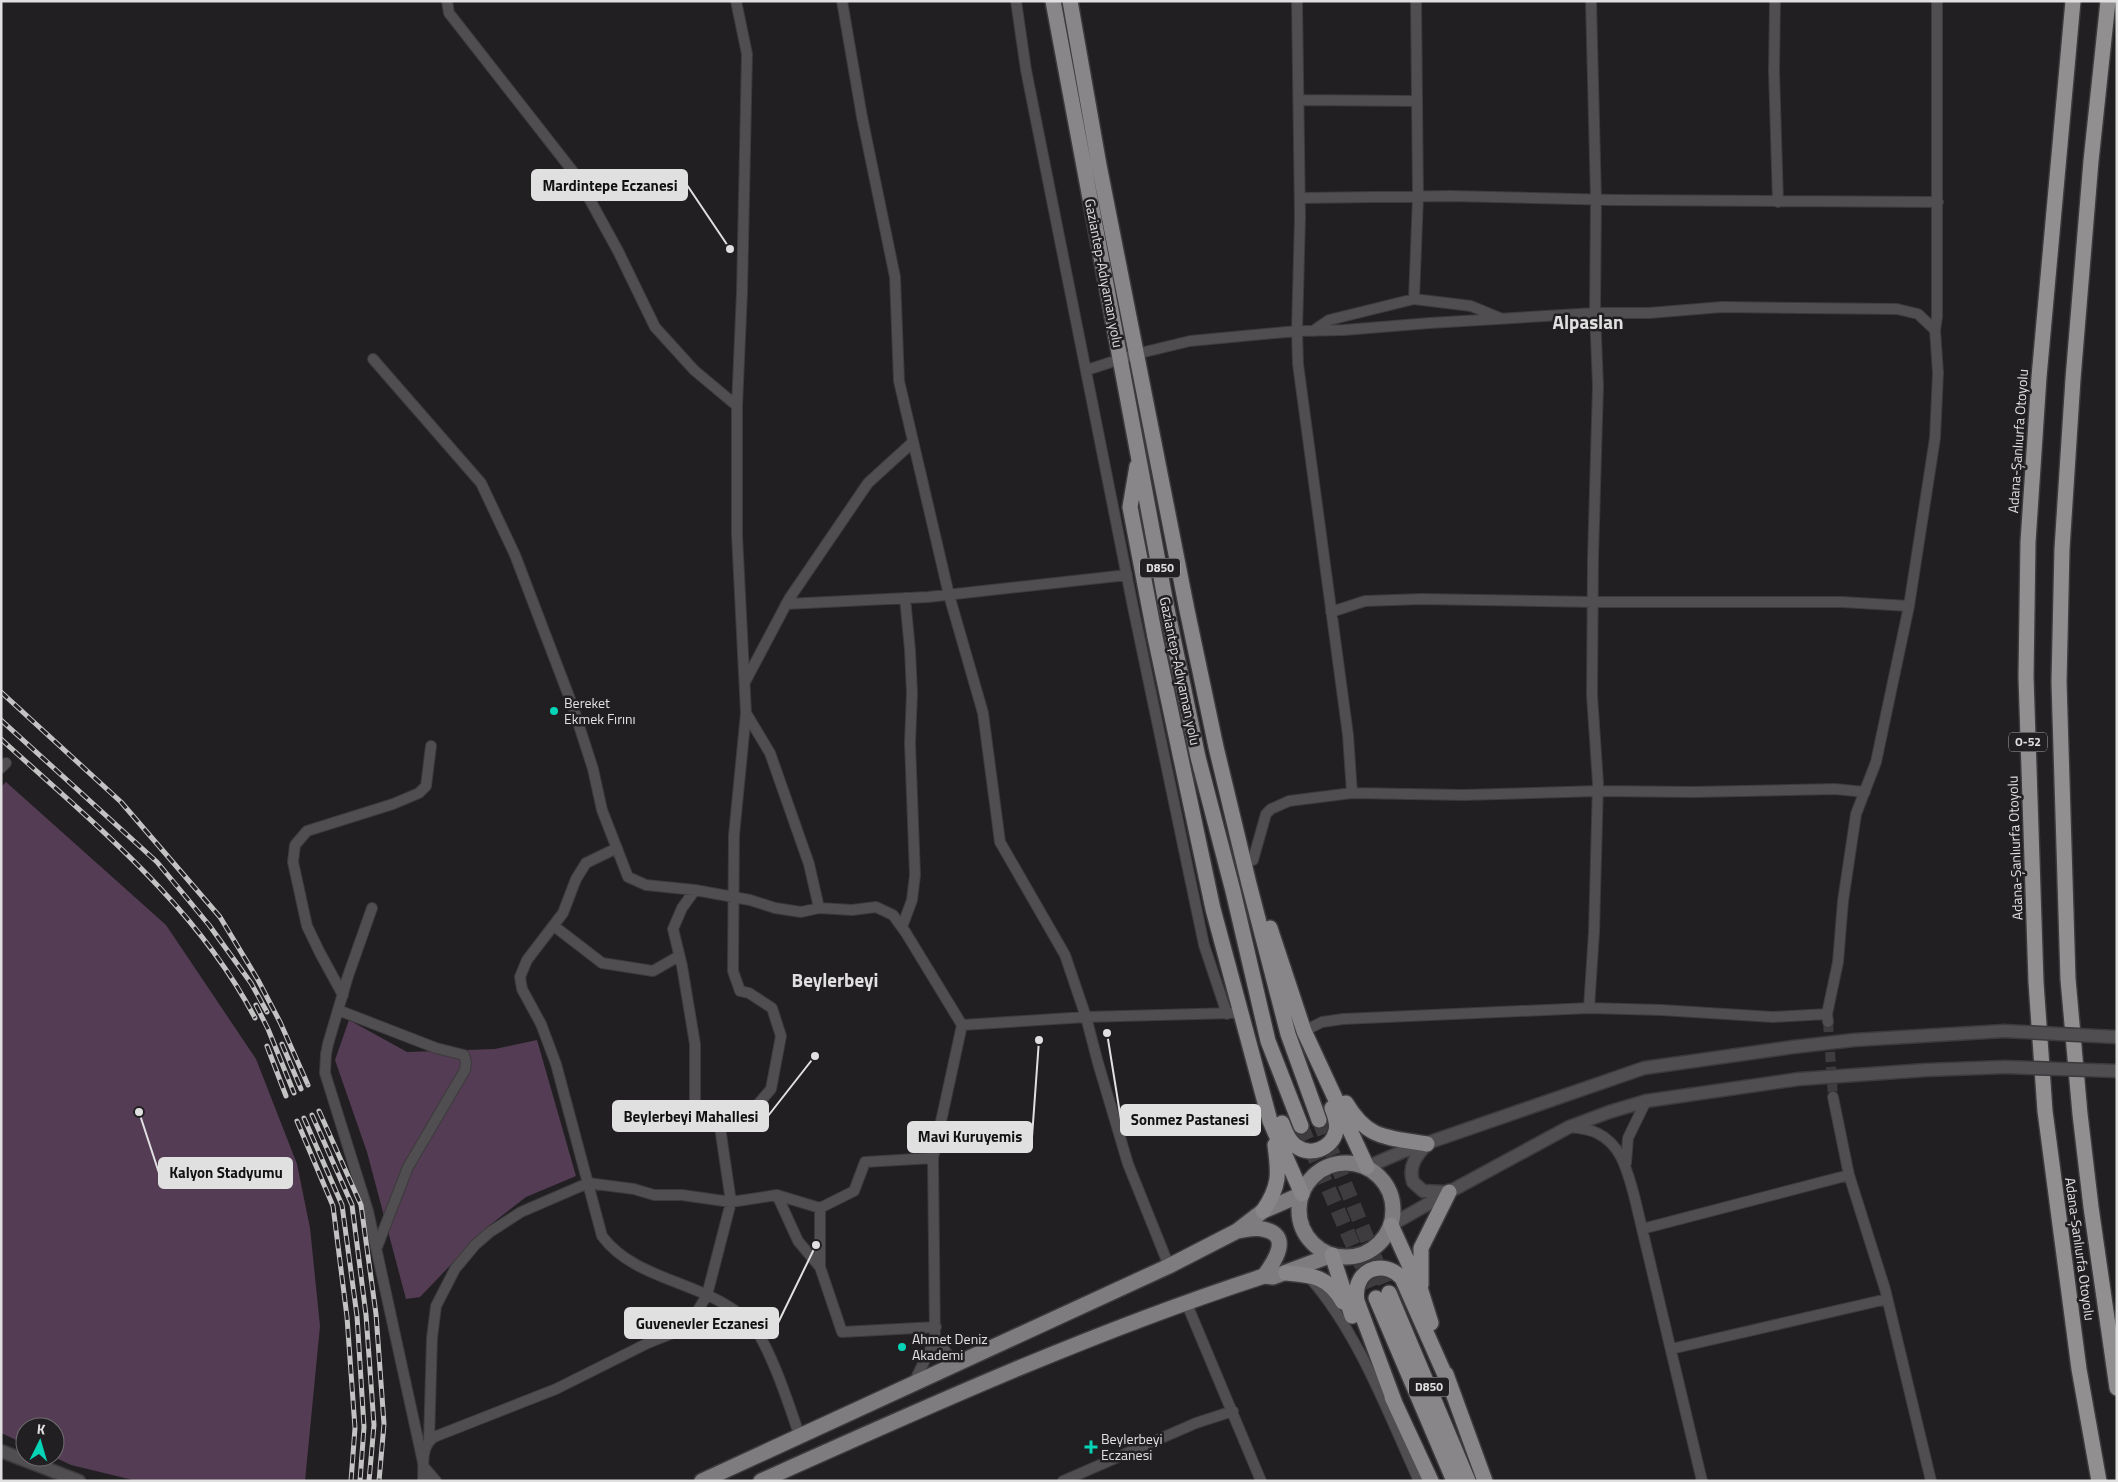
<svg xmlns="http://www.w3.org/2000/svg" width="2118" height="1482" font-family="'Titillium Web',sans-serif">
	<rect width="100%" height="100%" fill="#211f21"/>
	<path fill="#543d54" d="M6,782l160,143 90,134 41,105 13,64 10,98 -15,155h-168l-66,-16 -17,-8 1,-30h-30v17l-24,-11v-646z
		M349,1020l58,32 88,-3 42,-9 39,136 -50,21 -40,31 -66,69 -14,2 -39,-147 -32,-92z"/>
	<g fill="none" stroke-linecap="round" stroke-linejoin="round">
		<path stroke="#3e3c3e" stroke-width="10" stroke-dasharray="10 5" stroke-linecap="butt" d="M1828,1022l5,75"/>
		<path stroke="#3e3c3e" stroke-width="15" stroke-dasharray="15 8" stroke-linecap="butt" d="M1319,1120l70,173
			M1301,1126l75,172"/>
		<defs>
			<path id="minor" d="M447,1l2,12 129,165 40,73 37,76 39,43 43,36
				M842,1l20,116 33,160 4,104 50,214 34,118 17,129 65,113 21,62 12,46 30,101 41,102
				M1016,1l10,69 107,537 71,338 23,69
				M1297,1l3,216 -3,114 1,33 50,371 4,58
				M1775,1l-1,70 4,131
				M1299,100l118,1
				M1300,198l151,-2 165,4 322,2
				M1414,299l4,-102 -2,-196
				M1935,330l2,-13v-316
				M1313,331l16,-11 85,-21 57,7 29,12
				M373,359l108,124 34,72 58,152 20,62 9,41 26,67 18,8 49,5 55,10 25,8 26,4 18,-4 33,2 24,-3 17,8 13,18 56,92 -29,133 2,182 -22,44
				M1087,370l49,-16 54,-13 107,-10 47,-1 86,-7 165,-10h54l73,-6 175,2 21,5 17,16 3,43 -3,65 -26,168 -33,156 -20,52 -13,87 -5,61 -11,52 1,8
				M786,604l142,-7 199,-22
				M1331,612l34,-11 57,-2 171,3h249l67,4
				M745,682l44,-83 79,-116 45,-41
				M746,713l24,40 39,111 10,44
				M1,768l5,-5
				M617,848l-31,15 -10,16 -13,34 -36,47 -7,17 2,12 19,35 15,40 46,172c30,41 91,45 132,74 6,4 14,9 18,14 20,27 37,81 48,113
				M1253,860l13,-46 5,-5 18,-8 63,-8 112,2 134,-4 96,1 141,-3 30,3
				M372,908l-24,68 -20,68 -2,10 -1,19 43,138 56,256 12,14
				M554,926l48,37 51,8 26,-15
				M902,927l10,-27 3,-25 -5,-132 2,-50 -2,-43 -5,-52
				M343,995l-23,-42 -13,-27 -14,-64 2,-17 12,-14 86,-27 26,-11 7,-7 5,-40
				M1589,1008l5,-76 4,-149 -6,-88 1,-137 5,-172 -3,-73 1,-113 -5,-199
				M338,1010l98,38 28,7 2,7 -1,8 -57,97 -31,80
				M962,1025l124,-8 147,-4
				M1304,1031l18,-9 21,-3 246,-11 72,2 112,7 54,-3
				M1833,1097l16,78 36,114 46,192
				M720,1127l21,-3 30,-35 10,-53 -9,-28 -23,-15 -9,-2 -7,-20 1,-136 12,-122 -9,-178v-129l5,-114 5,-238 -11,-53
				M1570,1127c9,1 20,2 27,6 25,12 30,38 37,62l68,286
				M933,1158l-68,4 -11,29 -34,17v59l22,65 94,-5
				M1626,1163l2,-25 18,-37
				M777,1195l21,46 22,26
				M1642,1229l207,-54
				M1310,1278c49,56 78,135 109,203
				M1186,1302l75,179
				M688,1327l46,-17
				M935,1340l22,24
				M1671,1349l216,-50
				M429,1441l3,-103 4,-32 19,-37 20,-24 15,-13 31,-20 67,-29 46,6 20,6h28l49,7 46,-7 43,13
				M423,1481c1,-16 -3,-34 11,-44l122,-48 92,-46 40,-16 19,-32 24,-93 -11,-75 -25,-14v-69l-13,-78 -9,-37 9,-21 13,-18
				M1063,1481l133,-58 37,-12"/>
			<path id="tertiary" d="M1427,1144c-11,12 -19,22 -14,38l10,9 23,1
				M1367,1167l37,-16 240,-83 149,-21 61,-7 150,-9
				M1391,1225l58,-33 120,-65 40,-15 37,-11 153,-22 127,-9 79,-3
				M1,1451l78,30"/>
			<path id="primary" d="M1299 1210a47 47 0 1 1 94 0a47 47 0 1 1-94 0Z
				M1237,1231c8,-1 17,-4 25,-2 31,5 13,32 2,47
				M702,1481l467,-215 68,-35 26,-20 39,-17
				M761,1481c165,-74 331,-149 503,-205l9,1 59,-22"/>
			<path id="trunk" d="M1053,1l114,608 31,148 35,134 35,150 33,85
				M1070,1l29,164 88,445 29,137 33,137 39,150 31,86
				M1137,466l-7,41 25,130 58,272 57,212 32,73
				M1270,928l34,103 63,136
				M1346,1103c22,37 41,34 81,41
				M1282,1123c3,8 6,18 14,23 14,11 36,3 40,-15 2,-8 -1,-15 -4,-23
				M1263,1211c17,-25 16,-37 12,-66
				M1391,1225l30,66 10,32
				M1332,1255l20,61
				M1286,1273c27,2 43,4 57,29
				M1421,1285v-37l28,-56
				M1389,1293l79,188
				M1376,1298l78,183
				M1446,1374l39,107
				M1392,1397l39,84
				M1396,1406l-39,-105c-5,-30 24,-44 45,-23l47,106"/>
			<path id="motorway" d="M2073,1l-34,376 -11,165 -2,135 10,305 9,129 34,258 20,112
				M2108,1l-17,160 -18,218 -11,170 -3,133 9,297 12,135 11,93 26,181"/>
		</defs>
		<use href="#minor" stroke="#3c3a3c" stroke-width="12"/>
		<use href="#tertiary" stroke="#3c3a3c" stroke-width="15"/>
		<use href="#primary" stroke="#3c3a3c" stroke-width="18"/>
		<use href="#trunk" stroke="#3c3a3c" stroke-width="18"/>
		<use href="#motorway" stroke="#3c3a3c" stroke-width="18"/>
		<use href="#minor" stroke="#504e50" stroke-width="10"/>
		<use href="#tertiary" stroke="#504e50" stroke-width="12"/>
		<use href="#primary" stroke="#7f7c7f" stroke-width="15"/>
		<use href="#trunk" stroke="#888688" stroke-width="15"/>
		<use href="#motorway" stroke="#928f91" stroke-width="15"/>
		<defs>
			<path id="rail" d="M1,692l120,110 99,115 38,63 22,42 28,63
				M1,720l156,142 52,63 42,58 16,29
				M1,739c93,85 195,166 254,279
				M256,1005l12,24 26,64
				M282,1044l19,45
				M267,1046l19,50
				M319,1111l42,94 15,109 8,110 -5,57
				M312,1115l40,90 14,110 8,110 -5,56
				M304,1118l38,87 15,111 7,111 -4,54
				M297,1121l36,85 14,111 8,111 -4,53"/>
		</defs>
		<use href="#rail" stroke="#c4c3c4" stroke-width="5"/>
		<use href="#rail" stroke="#211f21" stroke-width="3" stroke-dasharray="9" stroke-linecap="butt"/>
		<defs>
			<path id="tertiary-bridge" d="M2004,1031l112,6
				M2005,1067l112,4"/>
		</defs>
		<use href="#tertiary-bridge" stroke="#3c3a3c" stroke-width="15" stroke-linecap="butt"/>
		<use href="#tertiary-bridge" stroke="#504e50" stroke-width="12"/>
	</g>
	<g fill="#05d5b6" stroke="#211f21" stroke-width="2">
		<circle cx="554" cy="711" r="5"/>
		<circle cx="902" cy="1347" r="5"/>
		<path d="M1088.5 1439.5h5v5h5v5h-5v5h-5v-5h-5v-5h5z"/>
	</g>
	<g text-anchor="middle" stroke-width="5" stroke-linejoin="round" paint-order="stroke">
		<g fill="#211f21" stroke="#a7a6a7" stroke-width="1">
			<rect x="1140" y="558.5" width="40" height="19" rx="4"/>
			<rect x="2009" y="732.5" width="38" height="19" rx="4"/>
			<rect x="1409" y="1377.5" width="40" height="19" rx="4"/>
		</g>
		<g font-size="12" font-weight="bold" fill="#e1e0e1">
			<text x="1160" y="572">D850</text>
			<text x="2028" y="746">O-52</text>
			<text x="1429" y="1391">D850</text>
		</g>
		<g font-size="14" fill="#e1e0e1" stroke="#211f21">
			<text transform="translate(1104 273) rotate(79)" y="5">Gaziantep-Adıyaman yolu</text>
			<text transform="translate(2018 441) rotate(-86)" y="5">Adana-Şanlıurfa Otoyolu</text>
			<text transform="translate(1180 671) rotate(78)" y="5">Gaziantep-Adıyaman yolu</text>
			<text transform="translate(2015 848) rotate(-92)" y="5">Adana-Şanlıurfa Otoyolu</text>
			<text transform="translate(2080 1249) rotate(82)" y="5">Adana-Şanlıurfa Otoyolu</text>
		</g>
		<g font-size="14" fill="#e1e0e1" stroke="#211f21" text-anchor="start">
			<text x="564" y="708">Bereket<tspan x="564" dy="16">Ekmek Fırını</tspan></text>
			<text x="912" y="1344">Ahmet Deniz<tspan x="912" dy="16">Akademi</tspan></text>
			<text x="1101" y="1444">Beylerbeyi<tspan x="1101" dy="16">Eczanesi</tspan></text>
		</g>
		<g font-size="19" font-weight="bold" fill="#e1e0e1" stroke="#211f21">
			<text x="1588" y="329">Alpaslan</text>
			<text x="835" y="987">Beylerbeyi</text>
		</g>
	</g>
	<path fill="none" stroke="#e1e0e1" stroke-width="2" d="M730 249L687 185M815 1056L768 1116M1107 1033L1121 1120M1039 1040L1032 1137M139 1112L159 1173M816 1245L778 1323"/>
	<g fill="#e1e0e1" stroke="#211f21" stroke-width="2">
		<circle cx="730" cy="249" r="5"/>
		<circle cx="815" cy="1056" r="5"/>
		<circle cx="1107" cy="1033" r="5"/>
		<circle cx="1039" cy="1040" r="5"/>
		<circle cx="139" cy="1112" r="5"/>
		<circle cx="816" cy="1245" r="5"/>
	</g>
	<g fill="#e1e0e1" stroke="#e1e0e1" stroke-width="2">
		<rect x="532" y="170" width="155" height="30" rx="5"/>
		<rect x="613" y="1101" width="155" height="30" rx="5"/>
		<rect x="1121" y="1105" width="139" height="30" rx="5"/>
		<rect x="908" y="1122" width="124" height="30" rx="5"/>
		<rect x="159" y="1158" width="133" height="30" rx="5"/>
		<rect x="625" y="1308" width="153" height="30" rx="5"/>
	</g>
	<g font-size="15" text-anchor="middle" font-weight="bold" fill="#111">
		<text x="610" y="191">Mardintepe Eczanesi</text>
		<text x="691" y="1122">Beylerbeyi Mahallesi</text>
		<text x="1190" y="1125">Sonmez Pastanesi</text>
		<text x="970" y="1142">Mavi Kuruyemis</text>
		<text x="226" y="1178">Kalyon Stadyumu</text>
		<text x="702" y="1329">Guvenevler Eczanesi</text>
	</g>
	<rect width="2118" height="1482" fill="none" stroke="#e1e0e1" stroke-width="5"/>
	<g transform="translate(40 1442) rotate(5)"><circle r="24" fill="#211f21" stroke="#6e6c6e"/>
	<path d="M0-4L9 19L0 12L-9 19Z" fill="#05d5b6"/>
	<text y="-8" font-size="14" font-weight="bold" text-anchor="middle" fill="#e1e0e1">K</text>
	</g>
</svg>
